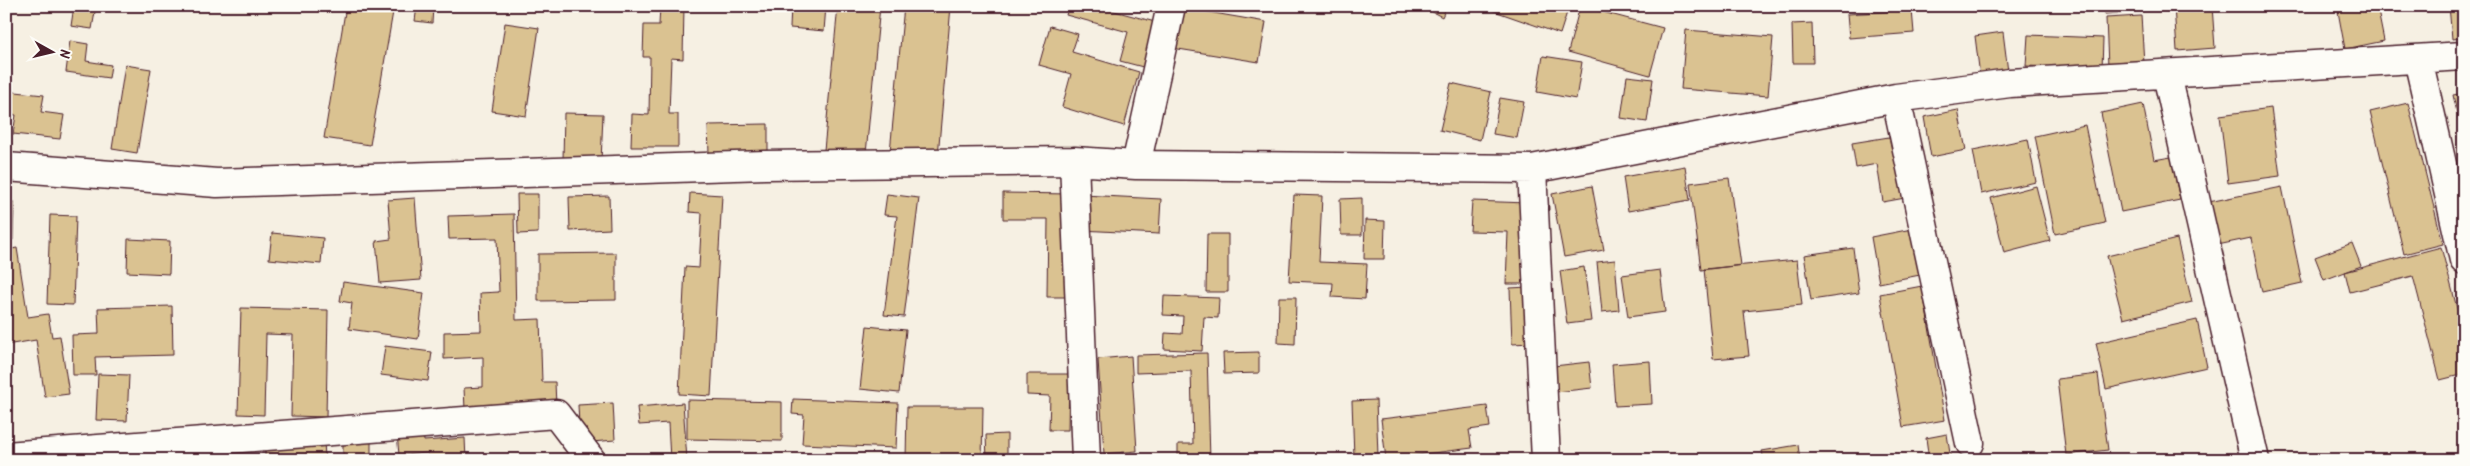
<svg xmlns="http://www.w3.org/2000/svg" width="2470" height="466" font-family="Kalam,sans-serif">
	<rect width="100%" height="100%" fill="#f6f0e3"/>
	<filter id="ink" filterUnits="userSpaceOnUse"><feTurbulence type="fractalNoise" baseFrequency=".02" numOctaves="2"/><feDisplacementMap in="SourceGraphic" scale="10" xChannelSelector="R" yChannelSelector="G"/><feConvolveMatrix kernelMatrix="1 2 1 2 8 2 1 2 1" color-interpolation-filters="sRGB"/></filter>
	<g filter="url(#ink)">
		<path fill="#dac291" stroke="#4a1f2b" d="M74,6h22l-4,23 -21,-3z
			M346,6h48l-24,139 -46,-7z
			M417,6h46v4l-30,-3 -1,16 -17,-2z
			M660,6h24l-1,53 -12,-1 -2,56h9v33h-47l1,-33 17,1 1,-58h-7l1,-32h15z
			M791,6h35l-2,25 -34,-3z
			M838,6h42l-14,148 -42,-4z
			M904,6h47l-13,150 -48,-4z
			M1069,6h27l59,16 -12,45 -23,-6 8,-29 -62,-17z
			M1421,6h26l-5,11z
			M1480,6h89l-9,28z
			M1580,6l83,22 -13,47 -82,-23z
			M2104,6h39l1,5 -39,3z
			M2174,6h38l3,42 -38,3z
			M2337,6h40l7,35 -39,8z
			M2449,6h15v32l-12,1z
			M1179,7l87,15 -7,40 -87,-14z
			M1912,10l2,23 -65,5 -2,-24z
			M2141,16l3,47 -36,3 -2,-48z
			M505,23l34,5 -13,88 -34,-5z
			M1812,23l1,40h-20l-1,-39z
			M1050,26l28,8 -6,18 67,20 -15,54 -62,-19 9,-33 -32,-9z
			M1686,30l87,7 -5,59 -87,-7z
			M2003,32l5,40 -28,4 -5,-40z
			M2028,35l75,3 -1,31 -76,-3z
			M70,41l18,3 -2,17 25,4 -2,13 -43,-6z
			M1543,56l39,6 -6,37 -39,-7z
			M125,65l26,4 -14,84 -25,-4z
			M1627,76l26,3 -6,43 -26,-4z
			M1451,83l40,9 -11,48 -40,-10z
			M6,91l38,4 -3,17 23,3 -4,24 -47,-5 3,-19 -10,-1z
			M2464,93v50l-11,-48z
			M1500,98l24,4 -7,36 -24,-4z
			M2408,103l35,141 -39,10 -34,-142z
			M2143,104l11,56 17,-3 9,43 -59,12 -20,-99z
			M2271,108l9,68 -52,7 -8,-68z
			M1958,110l8,40 -35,7 -7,-40z
			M564,113l39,1 -2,48 -38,-2z
			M768,124v29l-59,1 -1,-29z
			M2085,125l20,98 -50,11 -20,-98z
			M1895,136l10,62 -22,4 -6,-38 -21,4 -4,-25z
			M2028,139l8,43 -55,12 -8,-44z
			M1685,166l5,34 -62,11 -5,-34z
			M1729,178l12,87 -40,5 -11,-87z
			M1592,186l12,64 -40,7 -12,-63z
			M2036,186l14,55 -46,12 -13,-55z
			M2282,187l20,96 -40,9 -11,-54 -38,8 -9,-43z
			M690,193l32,2 -11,201 -32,-2 6,-127 14,1 3,-55 -13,-1z
			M1003,193l67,1 -1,103h-22l1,-78h-45z
			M517,194h21v39l-20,1z
			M887,194l32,4 -15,119 -20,-2 13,-99 -13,-1z
			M1083,195l78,4 -2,35 -78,-4z
			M1294,195l28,1 -3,66 48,2 -2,35 -33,-2 1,-14 -44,-2z
			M609,196l1,33 -40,2 -1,-34z
			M415,198l6,82 -41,3 -4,-42 15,-2 -3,-39z
			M1362,198v37h-21l-1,-36z
			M1472,201l56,2 -4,81h-18l2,-52 -38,-1z
			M6,202h8l-1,38 -7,-1z
			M514,214l2,106 24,-1 2,63h13l1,24 -91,3 -1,-21 19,-1v-30l-39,2v-27l37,-1 -1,-38 19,-1 -2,-54 -48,1 -1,-23z
			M50,215l26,1 -3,89 -26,-1z
			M1365,220l20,1 -1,38h-20z
			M1912,229l8,46 -41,8 -8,-46z
			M272,233l51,5 -2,26 -52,-5z
			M1207,234h21v58h-22z
			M128,239l42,2 -1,33 -42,-2z
			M2177,239l15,63 -69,17 -16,-63z
			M2352,243l9,23 -37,14 -9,-23z
			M2441,247l23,88v39l-24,6 -27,-104 -63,16 -5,-20z
			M17,248l11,69 20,-3 4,23 8,-1 9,58 -24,3 -9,-57 -30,5v-95z
			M1853,248l6,45 -48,7 -7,-45z
			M616,253v47l-78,1v-47z
			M1615,260l4,50 -17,2 -5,-50z
			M1797,260l5,45 -58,6 5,45 -36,3 -9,-90z
			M1584,267l7,54 -24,3 -7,-53z
			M1660,270l5,42 -37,5 -6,-42z
			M343,282l81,11 -6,46 -69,-10 3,-26 -12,-2z
			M1922,286l23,134 -42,7 -23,-133z
			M1528,287l3,56 -19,1 -2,-56z
			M1164,296l55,2 -1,20 -14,-1 -2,34 -38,-2 1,-16 17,1 1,-18 -20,-1z
			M1279,297h17l-1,47 -17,-1z
			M172,306l1,49 -78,2 1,18h-23l-1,-40 27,-1 -1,-26z
			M241,308l87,2 -2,107 -35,-1 2,-81 -27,-1 -2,81 -26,-1z
			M2197,320l10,47 -101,22 -10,-46z
			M867,326l39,4 -7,63 -39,-4z
			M385,346l47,6 -4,29 -47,-6z
			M1259,352v21l-35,1 -1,-21z
			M1207,353l3,107h-32v-16h15l-2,-73 -55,2v-18z
			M1131,356l6,95 -33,3 -6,-95z
			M1650,361l2,43 -37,2 -3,-42z
			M1589,362l3,26 -36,4 -2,-26z
			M98,374l31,1 -2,46 -31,-1z
			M1027,374h42l-1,56h-19l1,-34 -23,-1z
			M2098,374l10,76 -42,5 -9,-76z
			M793,399l105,4 -2,45 -94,-4 2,-29 -12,-1z
			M687,400l95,2v39l-95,-2z
			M1376,400l2,56 -24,1 -2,-56z
			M613,403l2,37 -35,3 -2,-38z
			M683,403l4,57h-17l-2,-37 -29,2 -2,-18z
			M1487,406l3,21 -21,3 3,18 -86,11 -5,-40z
			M907,407h76l-1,53h-76z
			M423,431l1,10 41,-3 1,22h-37l-1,-7 -29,2 -2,-22z
			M1007,434v26h-20l-1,-25z
			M1947,434l4,26h-22l-3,-22z
			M371,438v17l20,-1v6h-48v-21z
			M324,439l1,21h-60v-20z
			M1798,445l2,15h-36l-2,-9z
			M225,447l1,13h-30v-12z"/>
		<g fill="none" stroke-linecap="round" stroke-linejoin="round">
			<defs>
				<path id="minor" d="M2418,59l46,201
					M2167,75l88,385
					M1896,98l74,345
					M1074,161l12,299
					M1136,165l35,-159
					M6,167l211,16 548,-18 309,-4 62,4 396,4 364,-71 114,-15 454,-27
					M1532,169l14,291
					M6,456l550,-42 35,46"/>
			</defs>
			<use href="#minor" stroke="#4a1f2b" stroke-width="31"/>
			<use href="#minor" stroke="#fdfcf7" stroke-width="28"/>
		</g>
	</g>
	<rect width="2470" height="466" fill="none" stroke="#fdfcf7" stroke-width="25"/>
	<rect x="12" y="12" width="2445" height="441" fill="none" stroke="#4a1f2b" stroke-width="2" filter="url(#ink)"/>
	<g transform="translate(52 52) rotate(98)" stroke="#fdfcf7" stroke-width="4" paint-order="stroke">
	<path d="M0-4L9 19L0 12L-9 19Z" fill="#4a1f2b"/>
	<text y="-8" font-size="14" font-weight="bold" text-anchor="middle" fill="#4a1f2b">N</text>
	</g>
</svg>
